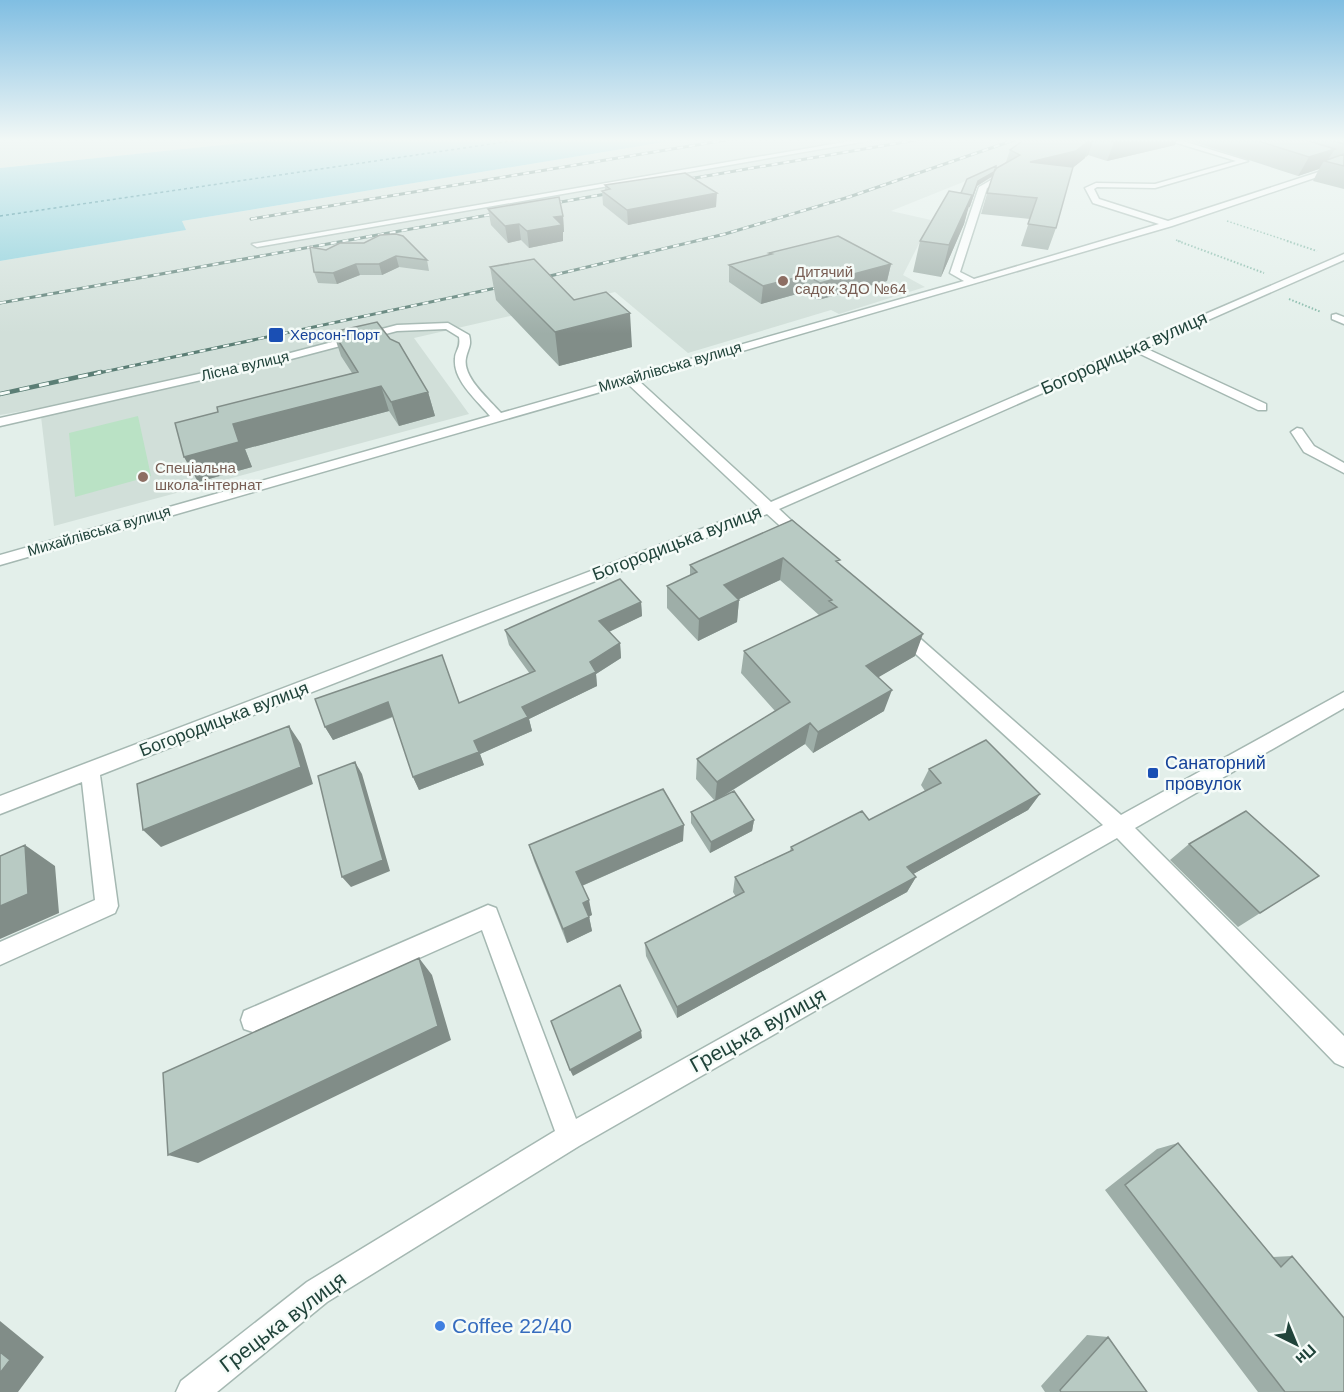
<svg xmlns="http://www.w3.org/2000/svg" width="1344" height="1392" font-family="Arial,sans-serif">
	<rect width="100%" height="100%" fill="#e3efea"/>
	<path fill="#d1dfd9" d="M0,139h279l-279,29z
		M683,139h387l-179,72 40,9 -28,55 22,12 -86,27 -8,-4 -143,43 -73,-61 -201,46 55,76 -415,112 -14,-118 -40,7v-154l185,-31 -3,-9z"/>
	<path fill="#bae2c5" d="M138,416l13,60 -76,21 -6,-64z"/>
	<path fill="#85cdda" d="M279,139h404l-501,82 4,9 -186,31v-93z"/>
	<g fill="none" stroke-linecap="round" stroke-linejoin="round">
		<path stroke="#127487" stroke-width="1.5" stroke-dasharray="3 3" stroke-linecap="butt" d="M0,216l525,-77"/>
		<defs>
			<path id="minor" d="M862,139h17l-622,108 -5,-3z
				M1164,139h12l72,22 -93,27 -58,-1 -3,2 5,10 69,22 166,-54 7,2 -169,57 -533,155 132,121 573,-248v6l-199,88 121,56v6h-8l-122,-58 -357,157 30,28 2,3 -2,3h-10l-32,-29 -667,261 18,131 -3,7 -115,52v-23l95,-42 -13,-118 -82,32v-18l759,-289 -131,-123 -628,181v-10l490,-139c-12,-15 -37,-35 -35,-57 0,-9 6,-10 4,-22l-13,-8 -49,2 -121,32 -276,63v-8l275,-61 122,-32 51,-2 21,12c3,11 -1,13 -3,23 -4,19 23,41 35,55l463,-132 -14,-8 29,-86 26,-15 7,2 -25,14 -27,84 14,7 185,-55 -66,-21 -8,-15 11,-5 59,1 81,-23z
				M1336,314l8,3v7l-12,-5v-4z
				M1297,428l5,1 12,17 30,17v10l-40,-21 -13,-20z
				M901,625l6,2 214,188 223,-123v16l-209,120 209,208v31l-9,-4 -218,-225 -538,308 -252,156 -110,90h-41l5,-11 126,-99 248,-151 -73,-201 -229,102 -9,-3 -3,-9 3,-9 244,-106 8,3 3,8 77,203 527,-294 -208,-190 -2,-4 2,-4z"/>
		</defs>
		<use href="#minor" stroke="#a5b8b2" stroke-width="3"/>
		<path stroke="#80b6a5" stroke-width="1.5" stroke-dasharray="1.5 2" stroke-linecap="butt" d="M1227,221l64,21
			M1176,240l6,2"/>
		<path stroke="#80b6a5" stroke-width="2" stroke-dasharray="1.5 2" stroke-linecap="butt" d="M1178,241l86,32
			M1287,241l30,10
			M1289,299l32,13"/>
		<use href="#minor" fill="#fff" fill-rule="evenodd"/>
		<defs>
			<path id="rail-far1" d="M677,181l245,-42
				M544,205l73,-13
				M251,219l481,-80
				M533,280l192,-46 124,-37 168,-58
				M0,303l505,-91
				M94,374l416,-89"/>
			<path id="rail" d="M0,394l101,-22"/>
		</defs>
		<use href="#rail-far1" stroke="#5b7e75" stroke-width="3"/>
		<use href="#rail" stroke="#5b7e75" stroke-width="4.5"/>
		<use href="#rail-far1" stroke="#f5fbf8" stroke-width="2" stroke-dasharray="6" stroke-linecap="butt"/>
		<use href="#rail" stroke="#f5fbf8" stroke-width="3" stroke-dasharray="10" stroke-linecap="butt"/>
	</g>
	<path fill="#9eaea8" d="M1025,139h152l-2,6 -68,16 -19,-6 -2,2 -1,-1v2l-13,10 -16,60 -8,22 -27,-4 9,-27 -49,-5 11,-37 -15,9 -10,26 -3,12 -23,53 -28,-5 7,-31 41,-48 35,-24 10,-7 4,-12z
		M1184,139h160v50l-31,-8 6,-12 -21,7z
		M605,185l111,22 -88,18 -25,-20 -1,-14 3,-1z
		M488,209l75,7 1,16h-1v9l-34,7 -8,-8 -13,3 -17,-18z
		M364,243l63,17 2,11 -30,-4 -17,8h-22l-23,9 -19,-1 -4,-11 12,-22z
		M769,253l122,11 -4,17 -69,19 -14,-8 -43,12 -32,-22v-17l40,-10z
		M490,267l84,33 58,47 -73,19 -63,-66z
		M333,332l95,60 7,24 -36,10 -10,-15 -144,38 7,18 -54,15 20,-70 134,-39 -11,-17z
		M792,520l47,44 76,92 -37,21 6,34 -71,42 -8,-9 -80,51 29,25 -2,11 -42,22 -19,-30v-11l23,-12 -18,-21 1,-20 78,-48 -34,-38 3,-22 76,-35 -40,-36 -41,19 -2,23 -39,19 -31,-33v-22l23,-10v-11z
		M641,602l1,14 -33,16 11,11 1,15 -25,16 1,12 -68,33 3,12 -52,23 4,11 -65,25 -6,-13 -20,-60 -60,23 -8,-13 134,-24 71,-29 -21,-29 -4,-15z
		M929,769l111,25 -12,16 -115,64 3,3 -9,15 -230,126 -31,-62 -1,-13 91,-46 -3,-5 2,-15 55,-26 1,-4 78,-27 56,-29 -4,-6z
		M683,841l-101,45 10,29 -3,1 3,15 -25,12 -33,-82 -5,-16z
		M1189,844l130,32 -81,51 -68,-67z
		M1178,1143l95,114 19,-1 52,136h-86l-153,-202 52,-41z
		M1087,1335l21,2 39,55h-102l-4,-6z"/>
	<path fill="#818d88" d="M1092,139h2l-6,16 -2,2z
		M1092,139l-7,19 -16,13 -39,-9z
		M1126,139h51l-2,6 -68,16 7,-19z
		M1335,149l-8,12h-3l-5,8 -21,7 11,-19z
		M996,170l-2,5 -17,11 -9,26 10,-31z
		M717,193l-1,14 -88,18 -1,-15z
		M972,195l-8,29 -23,53 8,-32z
		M563,216l1,16h-1v9l-34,7 -2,-17 27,-14z
		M519,224l2,16 -13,3 -3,-17z
		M396,256l3,11 -17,8 -3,-11z
		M356,264l4,11 -23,9 -4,-11z
		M891,264l-4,17 -69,19 2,-17z
		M806,275l-2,17 -43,12 2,-18z
		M630,313l2,34 -73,19 -4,-34z
		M381,386l8,25 -144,38 7,18 -54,15 -14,-25 49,-33z
		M428,392l7,24 -36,10 -8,-24z
		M783,558l-3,22 -58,27 2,-22z
		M739,600l-2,22 -39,19 1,-22z
		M641,602l1,14 -42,20 -1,-15z
		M923,634l-8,22 -55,32 6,-22z
		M620,643l1,15 -25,16 1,12 -68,33 3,12 -52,23 4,11 -65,25 -6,-13 61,-36 48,-34z
		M892,690l-8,21 -71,42 5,-21z
		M388,702l6,14 -61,24 -8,-13z
		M810,723l-5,21 -90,57 2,-19z
		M289,726l12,18 12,40 -152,63 -18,-17z
		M355,762l7,12 28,97 -39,16 -9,-10z
		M1040,794l-12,16 -129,72 8,-15z
		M754,820l-2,11 -42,22 1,-11z
		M684,825l-1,16 -104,46 -3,-15z
		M25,845l30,21 4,47 -59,26v-33z
		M916,877l-9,15 -230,126v-11z
		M589,900l3,15 -6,3 -3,-15z
		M589,917l3,14 -25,12 -4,-14z
		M419,958l13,17 19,65 -253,123 -30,-8z
		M641,1031l1,7 -69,38 -3,-6z
		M0,1321l44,36 -26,35h-18z"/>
	<path fill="#b8cac3" stroke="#818d88" stroke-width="1.5" d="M1025,139h66l-15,12 -46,11 43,5 -17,61 -28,-4 9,-26 -50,-5 8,-24 25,-14 -10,-5z
		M1105,139h21l-12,3z
		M1252,139h50l33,10 -26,8z
		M1328,139h16v5z
		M1344,154v12l-20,-5z
		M996,166v3l-2,3 -16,9 -9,26 3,-12 -11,-2 6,-14z
		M685,173l32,20 -90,17 -25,-19 8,-2 -5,-4z
		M949,191l23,4 -23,50 -29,-4z
		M559,197l4,19 -9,1 8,8 -35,6 -8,-7 -14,2 -17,-17z
		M396,234l7,2 24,24 -31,-4 -17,8h-23l-23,9 -19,-1 -4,-25 16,3 14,-7h24l16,-8z
		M838,236l53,28 -71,19 -14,-8 -43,11 -34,-21 43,-11 -3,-1z
		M534,259l40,41 32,-8 24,21 -75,19 -65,-65z
		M377,322l13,17 9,4 29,49 -37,10 -10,-16 -148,38 6,18 -55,15 -9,-34 43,-11 -1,-5 141,-35 -25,-40z
		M792,520l48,40 -4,1 87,73 -57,32 26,24 -74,42 -8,-9 -93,59 -20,-23 93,-57 -46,-51 93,-44 -8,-6 3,-1 -49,-42 -59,27 15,15 -40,19 -32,-33 30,-14 -7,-7z
		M620,579l21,23 -42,19 21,22 -30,19 6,10 -74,35 6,10 -54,24 5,11 -66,25 -25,-75 -63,25 -10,-28 127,-44 17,48 76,-32 -30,-41z
		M289,726l12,41 -158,63 -6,-46z
		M986,740l54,54 -133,73 9,10 -239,130 -32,-64 99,-51 -9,-15 58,-27 -2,-3 71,-36 7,9 72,-37 -12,-14z
		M355,762l28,98 -41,17 -24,-101z
		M663,789l21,36 -108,47 13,28 -6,3 6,14 -26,12 -34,-84z
		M734,791l20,29 -43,22 -20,-30z
		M1246,811l73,65 -59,37 -71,-69z
		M25,845l3,49 -28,12v-50z
		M419,958l19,68 -270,129 -5,-82z
		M620,985l21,46 -71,39 -19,-49z
		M1178,1143l103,124 11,-11 52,62v74h-59l-160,-207z
		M1108,1337l39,55h-86l-1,-2z
		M0,1352l10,8 -10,13z"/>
	<linearGradient id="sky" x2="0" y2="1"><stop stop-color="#80bee2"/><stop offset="0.42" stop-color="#f2f8f6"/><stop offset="1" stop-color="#f2f8f6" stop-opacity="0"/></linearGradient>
	<rect width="1344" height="334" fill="url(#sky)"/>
	<g fill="#8d6e63" stroke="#f5fbf8" stroke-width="2">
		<circle cx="783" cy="281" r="6"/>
		<circle cx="143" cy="477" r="6"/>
	</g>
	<g fill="#1a4fb4" stroke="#f5fbf8" stroke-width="2">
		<rect x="268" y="327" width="16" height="16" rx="3"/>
		<rect x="1147" y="767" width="12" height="12" rx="3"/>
	</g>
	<circle fill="#3f7fe0" stroke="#f5fbf8" stroke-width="2" cx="440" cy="1326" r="6"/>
	<g text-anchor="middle" stroke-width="5" stroke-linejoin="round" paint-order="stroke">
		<g font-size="15" fill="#785e54" stroke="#f5fbf8" text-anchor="start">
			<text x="795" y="277">Дитячий<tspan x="795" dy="17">садок ЗДО №64</tspan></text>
			<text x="155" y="473">Спеціальна<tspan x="155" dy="17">школа-інтернат</tspan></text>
		</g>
		<g font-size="15" fill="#164399" stroke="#f5fbf8" text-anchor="start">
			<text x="290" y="340">Херсон-Порт</text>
		</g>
		<g font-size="15" fill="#20433a" stroke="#f5fbf8">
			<text transform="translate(245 366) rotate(-13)" y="5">Лісна вулиця</text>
			<text transform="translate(670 367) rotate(-16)" y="5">Михайлівська вулиця</text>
			<text transform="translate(99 531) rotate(-16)" y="5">Михайлівська вулиця</text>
		</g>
		<g font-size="18" fill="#20433a" stroke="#f5fbf8">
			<text transform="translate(1124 353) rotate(-24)" y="6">Богородицька вулиця</text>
			<text transform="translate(677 543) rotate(-21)" y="6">Богородицька вулиця</text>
			<text transform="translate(224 719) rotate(-21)" y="6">Богородицька вулиця</text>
		</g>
		<g font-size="18" fill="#164399" stroke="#f5fbf8" text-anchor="start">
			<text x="1165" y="769">Санаторний<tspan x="1165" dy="21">провулок</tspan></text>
		</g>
		<g font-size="21" fill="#20433a" stroke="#f5fbf8">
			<text transform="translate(758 1030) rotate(-29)" y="7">Грецька вулиця</text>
			<text transform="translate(283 1322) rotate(-37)" y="7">Грецька вулиця</text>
		</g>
		<g font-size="21" fill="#366cbe" stroke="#f5fbf8" text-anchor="start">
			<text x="452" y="1333">Coffee 22/40</text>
		</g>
	</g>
	<g transform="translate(1296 1344) rotate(137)" stroke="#f5fbf8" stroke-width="4.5" paint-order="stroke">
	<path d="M0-4.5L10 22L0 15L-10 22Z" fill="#20433a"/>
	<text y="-9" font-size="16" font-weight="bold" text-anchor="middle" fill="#20433a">Пн</text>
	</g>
</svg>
